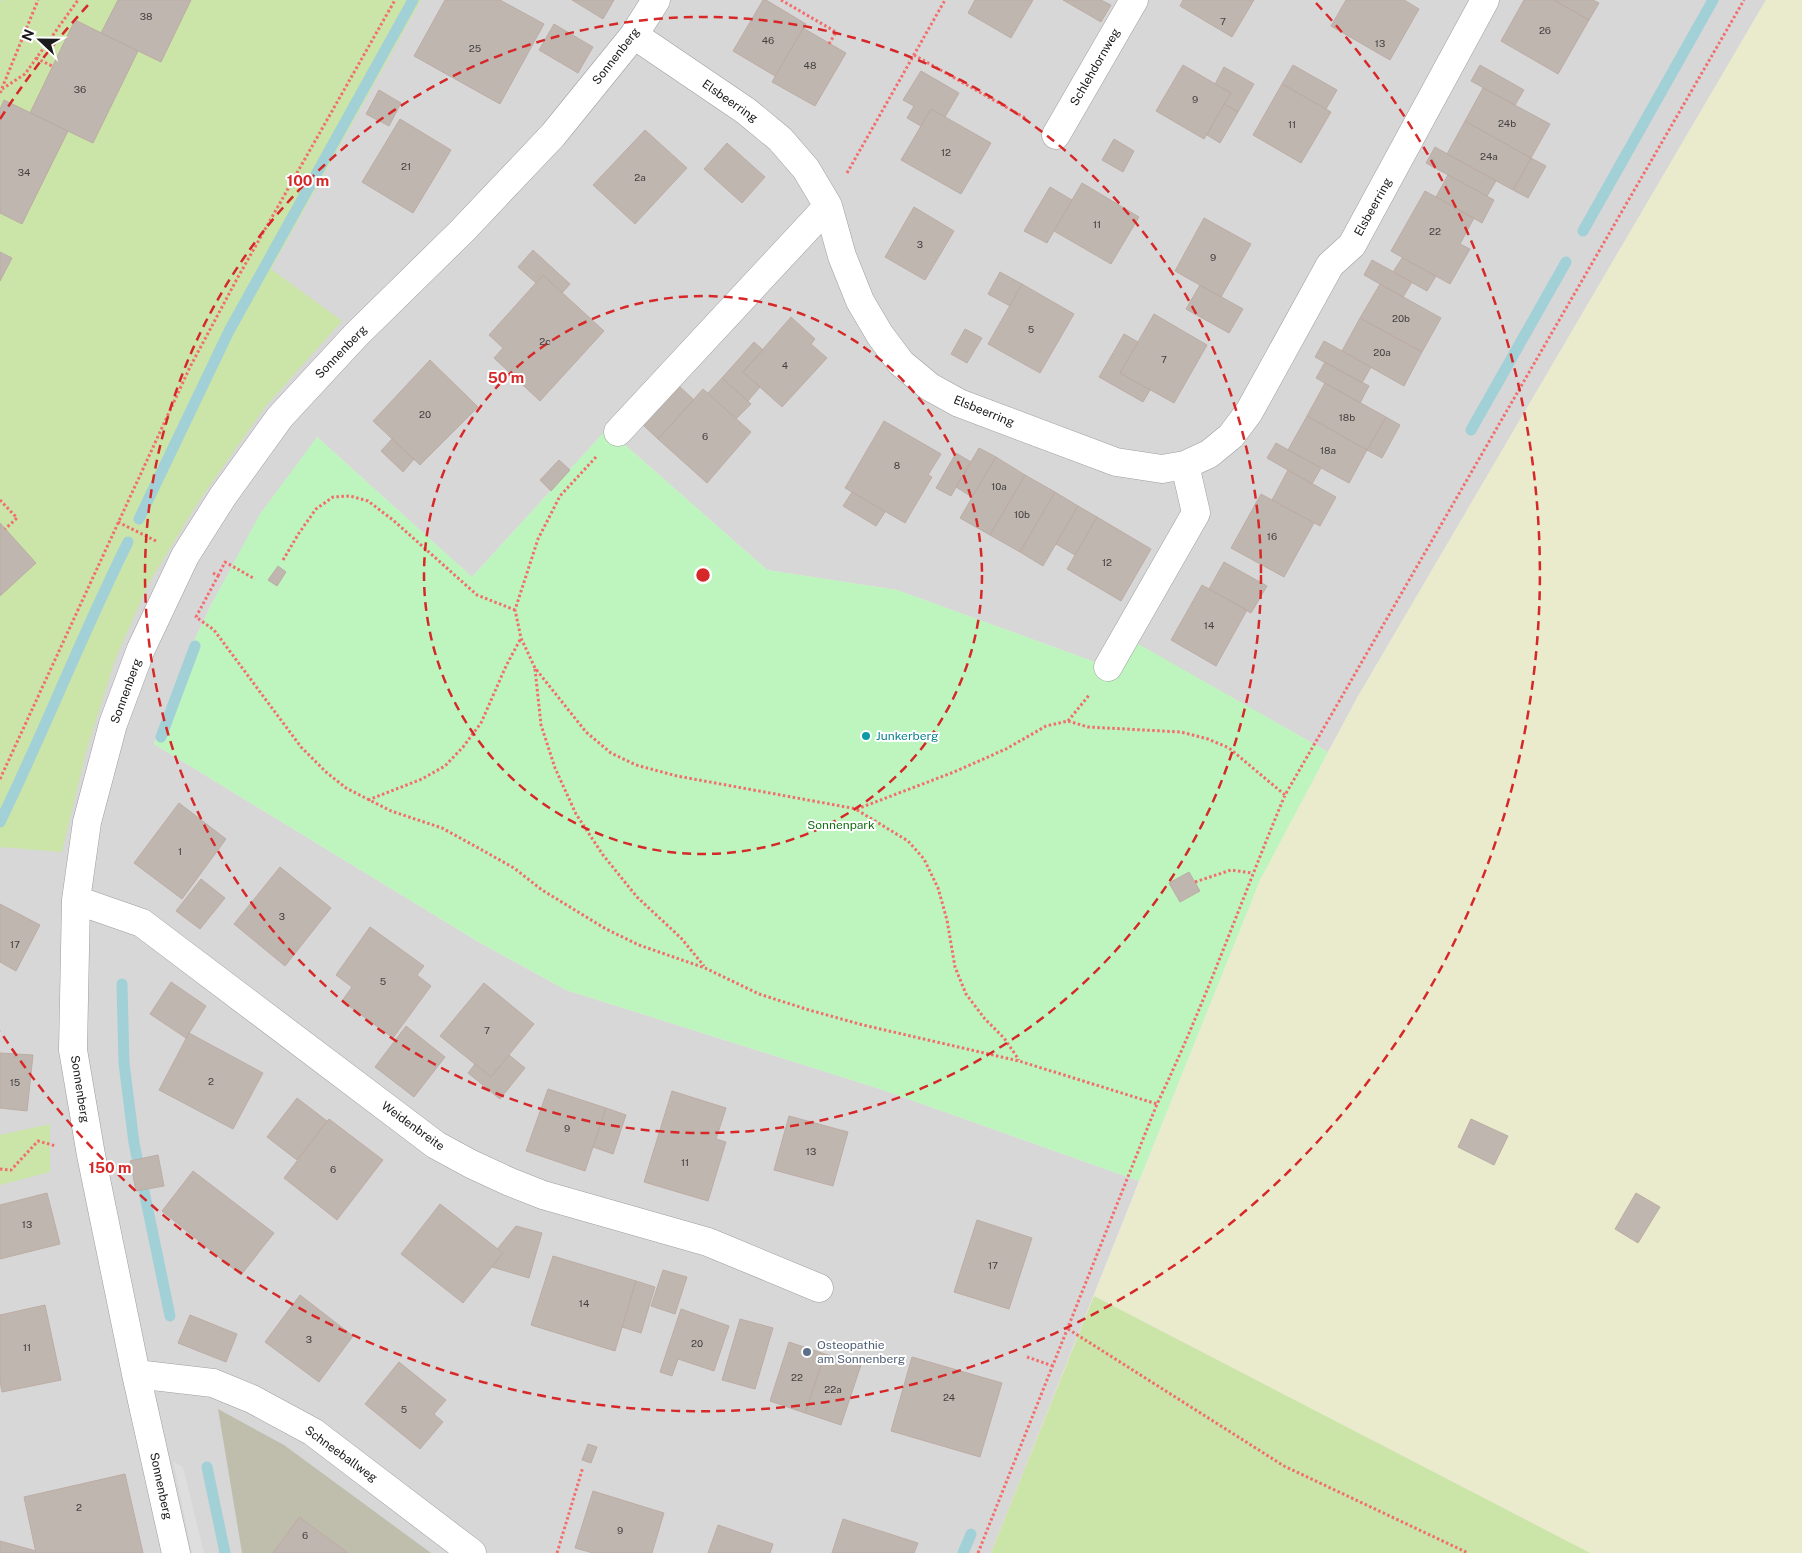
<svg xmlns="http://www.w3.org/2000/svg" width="1802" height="1553" font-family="'Public Sans',sans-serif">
	<rect width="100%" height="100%" fill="#ece7e0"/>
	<path fill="#d8d7d7" d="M0,0h1766l-409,698 -29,54 -195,-110 -19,27 -217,-79 -130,-20 -160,-141 -135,148 -155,-140 -105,166 -20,42 -38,99 323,197 89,49 314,99 259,92 -148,372h-991z"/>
	<path fill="#bfbead" d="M218,1409l66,36 147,108h-189z"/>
	<path fill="#eaeacc" d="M1766,0h36v1553h-212l-496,-257 166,-416 97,-182z"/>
	<path fill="#cbe4a8" d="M2,0h419l-150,269 71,52 -77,86 -68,97 -48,79 -34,77 -29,92 -24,100 -62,-5v-566l11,-23 -11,-6v-250z
		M50,1124v48l-50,13v-50z
		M1094,1296l496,257h-599z"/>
	<path fill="#bef5be" d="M607,429l160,141 130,20 217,79 19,-28 195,111 -68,128 -121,301 -259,-92 -314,-99 -89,-49 -323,-197 38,-99 20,-42 48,-89 57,-77 155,140z"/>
	<path fill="#dedede" d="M173,1461l10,6 21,86h-12z"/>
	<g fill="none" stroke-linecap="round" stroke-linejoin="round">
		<path stroke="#a2d0d7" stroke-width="11" d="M1583,231l130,-231
			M1471,430l95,-168
			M139,519l90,-188 184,-331
			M161,737l34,-91
			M0,822c45,-92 82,-188 128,-280
			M122,984l2,79 10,80 36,173
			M207,1467l18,86
			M963,1553l8,-19"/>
	</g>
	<path fill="#c0b6b0" stroke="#bcaca4" d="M118,0h73l-30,62 -60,-29z
		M445,0h55l44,24 -44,80 -86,-48z
		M572,0h42l-11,19z
		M763,0h3l40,24 -31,52 -42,-25z
		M975,0h58l-22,38 -43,-25z
		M1063,0h38l10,5 -10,17z
		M1183,0h71l-22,37 -52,-31z
		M1346,0h58l15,9 -29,51 -59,-34z
		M1524,0h30l35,20 -31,54 -57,-33z
		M1554,0h39l6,3 -10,17z
		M75,20l63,31 -45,92 -63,-30z
		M554,24l39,23 -15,26 -39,-23z
		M803,28l43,25 -31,53 -43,-24z
		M1183,65l48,28 -27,46 -48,-28z
		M1293,65l44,25 -11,19 -44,-25z
		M1480,65l44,25 -9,15 -44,-24z
		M1224,67l30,17 -16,28 -14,-8 7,-11 -16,-9z
		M921,71l38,22 -14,24 -14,-8 -10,17 -14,-8 7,-12 -11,-6z
		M1282,84l49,28 -30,51 -48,-28z
		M1483,88l67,36 -19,34 -66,-37z
		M379,90l22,13 -12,23 -23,-12z
		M4,100l64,31 -46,93 -22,-11v-104z
		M1224,104l14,8 -18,31 -13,-8z
		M931,109l60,34 -30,51 -60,-34z
		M400,119l51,31 -38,63 -51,-31z
		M1465,121l66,37 -18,32 -66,-36z
		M645,130l42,38 -52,56 -42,-39z
		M1114,139l20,12 -11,21 -21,-12z
		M727,143l38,34 -23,26 -38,-34z
		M1435,147l61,34 -9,15 -61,-33z
		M1531,158l15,8 -18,32 -15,-8z
		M1448,175l46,25 -12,23 -46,-26z
		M1082,183l57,34 -28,47 -57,-33z
		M1050,187l22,13 -25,43 -23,-12z
		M1425,191l49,27 -14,26 10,5 -20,35 -59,-33z
		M914,207l40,24 -29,49 -40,-23z
		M1204,218l47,26 -30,53 -46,-26z
		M533,250l37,34 -8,9 -19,-18 -7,8 -18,-16z
		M0,252l12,6 -12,23z
		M1402,258l34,18 -9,15 -34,-19z
		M1372,260l40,22 -9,15 -39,-22z
		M1000,272l22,12 -12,22 -22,-12z
		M543,275l61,56 -64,70 -46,-43 9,-10 -14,-13z
		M1022,284l52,30 -34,59 -52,-29z
		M1380,284l61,34 -19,34 -62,-34z
		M1200,285l43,24 -14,24 -43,-24z
		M1154,314l53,31 -33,58 -54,-30z
		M791,317l24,22 -4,5 16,14 -45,49 -39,-35z
		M1360,318l62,34 -18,34 -62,-35z
		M965,329l17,9 -15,25 -16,-9z
		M1124,334l14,8 -18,31 30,17 -7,12 -44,-25z
		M1324,341l47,26 -9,16 -47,-26z
		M754,342l9,8 -20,22 17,15 -12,14 -26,-23z
		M430,360l48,47 -58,58 -47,-44z
		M1325,362l44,24 -9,17 -44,-25z
		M722,378l29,26 -15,15 -28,-26z
		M1325,383l61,34 -19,33 -60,-34z
		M677,384l17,16 -36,39 -16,-15z
		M703,389l48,43 -44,51 -49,-44z
		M1307,416l60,34 -18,33 -61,-33z
		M1386,417l14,8 -18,33 -15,-8z
		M884,421l57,33 -13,21 4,2 -27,46 -60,-35z
		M392,439l22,20 -11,13 -22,-21z
		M1276,443l45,25 -9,16 -45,-26z
		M979,448l17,9 -24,40 -16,-10z
		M956,453l15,9 -20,34 -15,-8z
		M996,457l29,18 -35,60 -30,-17z
		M559,460l11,10 -19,21 -11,-11z
		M1288,470l48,27 -16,29 -48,-26z
		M1025,475l30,17 -35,60 -30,-17z
		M852,492l33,20 -9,14 -33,-20z
		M1055,492l23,14 -35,60 -23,-14z
		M1261,494l53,29 -30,54 -53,-29z
		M1078,506l19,11 -22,38 -19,-11z
		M1097,517l54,32 -30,52 -54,-32z
		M0,523l36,40 -36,33z
		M1224,562l43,24 -16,27 -42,-24z
		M278,566l8,6 -9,14 -9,-6z
		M1202,585l45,25 -31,56 -45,-26z
		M179,803l47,36 -44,60 -48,-36z
		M280,867l51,41 -46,58 -51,-42z
		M1189,872l11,19 -20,11 -11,-19z
		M201,879l24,19 -25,31 -24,-18z
		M0,904l40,21 -24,46 -16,-9z
		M370,927l54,39 -7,9 14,11 -38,52 -51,-37 10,-14 -16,-12z
		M171,982l35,24 -20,32 -36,-24z
		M484,983l50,41 -43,53 -51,-41z
		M406,1026l39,31 -31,40 -39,-30z
		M189,1033l74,40 -30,56 -74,-39z
		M0,1053l33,2 -6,56 -27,-3z
		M509,1055l16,13 -25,31 -32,-26 7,-9 16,13z
		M548,1089l58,19 -21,63 -59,-20z
		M672,1091l54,17 -10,31 10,3 -18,59 -64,-19z
		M297,1098l30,23 -30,39 -30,-23z
		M606,1108l20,7 -13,39 -20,-7z
		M789,1116l59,16 -15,54 -59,-16z
		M329,1119l54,41 -46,60 -53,-42z
		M1471,1119l37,17 -14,29 -36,-18z
		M158,1155l6,31 -28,5 -6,-30z
		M193,1171l81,62 -33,42 -79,-64z
		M47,1193l13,51 -60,15v-54z
		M1636,1193l24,14 -22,36 -23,-14z
		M440,1204l63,49 -40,50 -62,-49z
		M977,1220l55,18 -23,71 -55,-17z
		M516,1226l26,7 -13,45 -37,-11 11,-14 -5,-5z
		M553,1256l83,25 -21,70 -84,-26z
		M663,1270l24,7 -12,37 -24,-8z
		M636,1281l19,6 -14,46 -19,-6z
		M300,1295l53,41 -34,46 -54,-40z
		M45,1305l16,75 -59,12 -2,-11v-66z
		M681,1309l48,17 -15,45 -36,-12 -6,17 -12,-4z
		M190,1315l47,19 -11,28 -48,-19z
		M740,1319l33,9 -18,61 -33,-9z
		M789,1342l36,12 -20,59 -35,-12z
		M825,1354l36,11 -20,60 -36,-12z
		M912,1357l90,26 -22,74 -89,-26z
		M399,1362l47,38 -12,14 9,8 -23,27 -55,-45z
		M588,1444l9,3 -6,16 -9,-3z
		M125,1474l18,79h-107l-12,-56z
		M593,1491l71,22 -12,40h-59l-18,-5z
		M299,1517l49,36h-75z
		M843,1519l75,24 -4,10h-82z
		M718,1525l55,19 -3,9h-62z
		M0,1541l36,10v2h-36z"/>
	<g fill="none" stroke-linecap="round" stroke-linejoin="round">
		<defs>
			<path id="street" d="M634,35l112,76 34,28 26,30 22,37 14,50 18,45 20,34 21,28 29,24 29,16 157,59 46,7 23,-4 24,-11 22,-18 18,-24 81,-147 22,-20 133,-245
				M1056,135l78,-135
				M618,432l210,-226
				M1108,667l88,-154 -11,-48
				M76,900l66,23 294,222 35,19 39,18 33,13 165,47 111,46
				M136,1374l77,9 39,16 61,33 159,121
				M176,1553l-40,-179 -45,-219 -18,-105 3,-150 11,-78 26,-98 28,-75 44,-93 38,-60 57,-79 76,-82 107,-105 90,-95 81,-100 22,-35"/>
		</defs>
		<use href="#street" stroke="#9e9e9e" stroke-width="29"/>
		<path stroke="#f16e6c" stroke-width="3" stroke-dasharray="2.5 2.5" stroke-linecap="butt" d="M781,0l55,32 -7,12
			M914,55l113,64
			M36,58l16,8
			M2,89l23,-15 53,-74
			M0,93l38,-93
			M847,173l98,-173
			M596,457l-36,39 -22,43 -23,71 6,28 14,30 51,64 25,21 25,12 41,11 180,33 97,-37 52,-23 40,-23 22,-5 20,6 93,5 27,7 21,9 56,47
			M0,500l17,18 -12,11
			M118,522l38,19
			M283,560l16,-27 17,-24 17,-12 17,-1 18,5 25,19 84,75 38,15
			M213,573l5,3 -22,41 18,13 87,117 25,25 20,16 45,23 51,17 40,22 32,18 28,22 64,39 33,16 66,23 54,26 50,16 54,15 156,36 138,43
			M218,576l7,-14 30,17
			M535,669l6,56 14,43 21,46 27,41 34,42 44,41 23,28
			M1068,721l22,-27
			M0,779l190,-412 48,-90 157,-277
			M368,800l54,-21 23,-13 18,-19 18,-24 25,-57 15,-28
			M857,810l51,31 16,18 14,29 9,32 8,47 11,27 19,25 19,19 15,22
			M1195,882l36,-12 21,3
			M0,1169l11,1 27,-29 18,5
			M1068,1329l216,137 184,87
			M1027,1357l26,9
			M557,1553l26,-86
			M978,1553l179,-449c48,-100 85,-206 128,-309l459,-795"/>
		<use href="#street" stroke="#fff" stroke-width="28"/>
	</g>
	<g fill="none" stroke="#d62828" stroke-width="2.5" stroke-dasharray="9 6">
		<circle cx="703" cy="575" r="279"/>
		<circle cx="703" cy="575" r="558"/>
		<path d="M0 119A838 838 0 0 1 90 3M1316 3A838 838 0 1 1 0 1031"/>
	</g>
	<circle fill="#0f9aa8" stroke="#fff" stroke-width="2" cx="866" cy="736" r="5"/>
	<circle fill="#5c6f8a" stroke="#fff" stroke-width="2" cx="807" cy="1352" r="5"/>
	<g text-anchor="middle" stroke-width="4" stroke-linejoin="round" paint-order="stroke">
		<g font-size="10" fill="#444140">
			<text x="146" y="20">38</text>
			<text x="1223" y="25">7</text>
			<text x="1545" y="34">26</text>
			<text x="768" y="44">46</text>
			<text x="1380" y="47">13</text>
			<text x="475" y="52">25</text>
			<text x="810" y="69">48</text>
			<text x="80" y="93">36</text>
			<text x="1195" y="103">9</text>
			<text x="1507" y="127">24b</text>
			<text x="1292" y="128">11</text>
			<text x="946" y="156">12</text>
			<text x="1489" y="160">24a</text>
			<text x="406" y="170">21</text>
			<text x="24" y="176">34</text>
			<text x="640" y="181">2a</text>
			<text x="1097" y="228">11</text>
			<text x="1435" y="235">22</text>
			<text x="920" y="248">3</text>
			<text x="1213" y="261">9</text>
			<text x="1401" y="322">20b</text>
			<text x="1031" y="333">5</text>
			<text x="545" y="345">2c</text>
			<text x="1382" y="356">20a</text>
			<text x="1164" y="363">7</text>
			<text x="785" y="369">4</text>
			<text x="425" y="418">20</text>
			<text x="1347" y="421">18b</text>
			<text x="705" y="440">6</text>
			<text x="1328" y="454">18a</text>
			<text x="897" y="469">8</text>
			<text x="999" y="490">10a</text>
			<text x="1022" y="518">10b</text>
			<text x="1272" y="540">16</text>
			<text x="1107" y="566">12</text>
			<text x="1209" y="629">14</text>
			<text x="180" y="855">1</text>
			<text x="282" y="920">3</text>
			<text x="15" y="948">17</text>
			<text x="383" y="985">5</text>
			<text x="487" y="1034">7</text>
			<text x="211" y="1085">2</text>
			<text x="15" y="1086">15</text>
			<text x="567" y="1132">9</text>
			<text x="811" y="1155">13</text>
			<text x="685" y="1166">11</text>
			<text x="333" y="1173">6</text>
			<text x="27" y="1228">13</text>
			<text x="993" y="1269">17</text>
			<text x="584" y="1307">14</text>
			<text x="309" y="1343">3</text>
			<text x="697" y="1347">20</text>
			<text x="27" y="1351">11</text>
			<text x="797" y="1381">22</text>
			<text x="833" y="1393">22a</text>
			<text x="949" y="1401">24</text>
			<text x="404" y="1413">5</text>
			<text x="79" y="1511">2</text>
			<text x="620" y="1534">9</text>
			<text x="305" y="1539">6</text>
		</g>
		<g font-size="12" fill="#1a1a1a" stroke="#fff">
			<text transform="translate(616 56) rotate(-52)" y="4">Sonnenberg</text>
			<text transform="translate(1095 67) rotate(-60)" y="4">Schlehdornweg</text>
			<text transform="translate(730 101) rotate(35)" y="4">Elsbeerring</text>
			<text transform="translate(1373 207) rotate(-61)" y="4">Elsbeerring</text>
			<text transform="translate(341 352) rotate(-46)" y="4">Sonnenberg</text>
			<text transform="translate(984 411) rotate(22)" y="4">Elsbeerring</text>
			<text transform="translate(126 691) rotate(-70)" y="4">Sonnenberg</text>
			<text transform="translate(80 1089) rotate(81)" y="4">Sonnenberg</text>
			<text transform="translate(413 1126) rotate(36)" y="4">Weidenbreite</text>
			<text transform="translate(341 1454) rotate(36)" y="4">Schneeballweg</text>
			<text transform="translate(161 1486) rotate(78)" y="4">Sonnenberg</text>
		</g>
		<g font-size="12" fill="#0d838f" stroke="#fff" text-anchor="start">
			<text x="876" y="740">Junkerberg</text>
		</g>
		<g font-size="12" fill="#127011" stroke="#fff">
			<text x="841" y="829">Sonnenpark</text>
		</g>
		<g font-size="12" fill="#4e5e75" stroke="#fff" text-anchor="start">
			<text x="817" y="1349">Osteopathie<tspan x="817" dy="14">am Sonnenberg</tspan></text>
		</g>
	</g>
	<circle cx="703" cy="575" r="8" fill="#d62828" stroke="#fff" stroke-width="2.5"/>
	<g font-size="15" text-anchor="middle" font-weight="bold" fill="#d62828" stroke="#fff" stroke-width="4" stroke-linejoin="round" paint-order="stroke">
		<text x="308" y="186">100 m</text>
		<text x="506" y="383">50 m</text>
		<text x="110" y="1173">150 m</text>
	</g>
	<g transform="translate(40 40) rotate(292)" stroke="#ffffff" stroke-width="4" paint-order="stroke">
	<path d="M0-4L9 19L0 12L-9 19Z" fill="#1a1a1a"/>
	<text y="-8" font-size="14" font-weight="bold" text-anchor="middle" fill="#1a1a1a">N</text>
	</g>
</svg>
